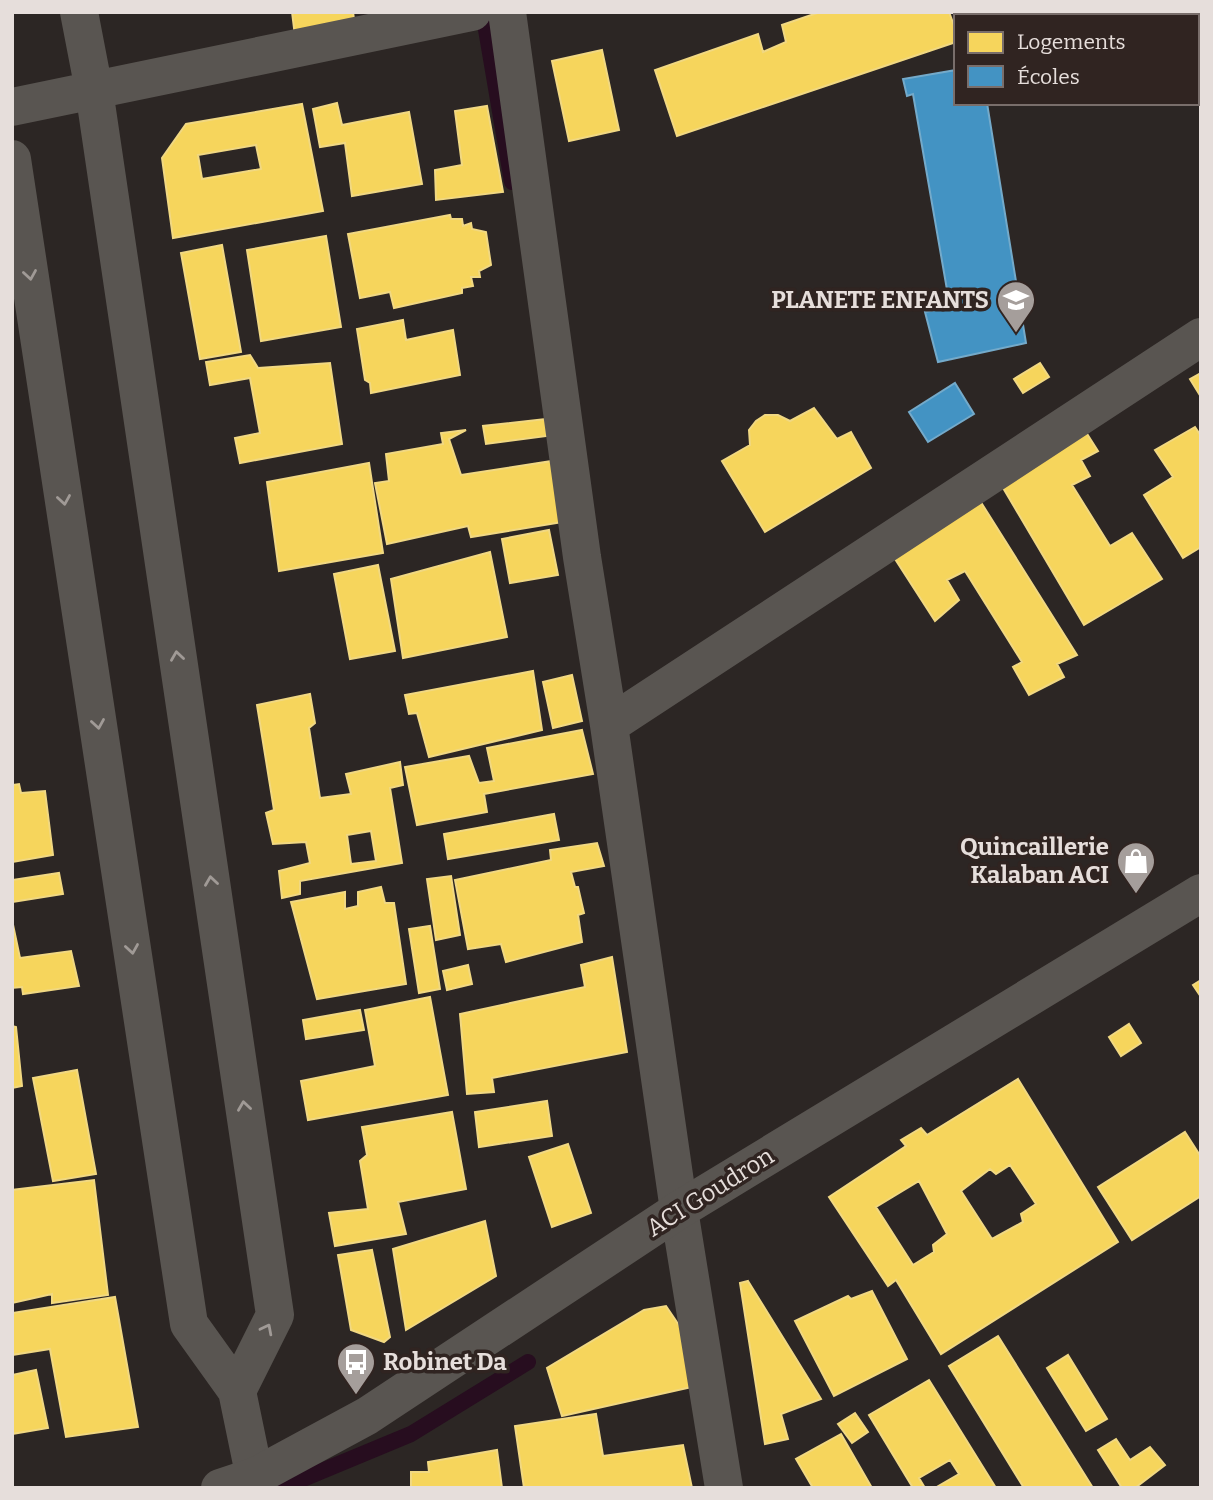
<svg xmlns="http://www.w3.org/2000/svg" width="1213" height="1500" font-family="Bitter,serif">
	<rect width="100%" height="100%" fill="#2c2624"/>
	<path fill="#f6d55c" stroke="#f1d882" stroke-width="2" fill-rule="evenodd" d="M292,12h61l2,14 -60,10z
		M820,12h129l7,19v11l-279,94 -22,-66 103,-36 5,18 23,-10 -4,-17z
		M960,12h32l1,4h-32z
		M602,50l17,80 -50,11 -17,-80z
		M337,103l5,22 67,-13 13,72 -70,12 -7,-53 -25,4 -7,-38z
		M302,104l21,107 -150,27 -11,-80 24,-34zM256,145l5,24 -59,10 -4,-24z
		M487,106l16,86 -67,8 -1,-30 27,-5 -7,-54z
		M450,215l1,4h11l1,7 8,-3 1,6 14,3 5,33 -12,6 1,6h-9l2,9 -11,2v5l-68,15 -4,-16 -30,6 -12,-64z
		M326,236l15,91 -80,14 -14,-91z
		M222,245l19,107 -41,7 -19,-106z
		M403,320l3,20 47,-10 7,45 -89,18 -1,-10 -5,-3 -8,-51z
		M250,355l8,13 72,-5 12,81 -102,19 -5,-25 25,-5 -10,-55 -40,7 -4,-23z
		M1040,363l9,14 -26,16 -9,-14z
		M1201,373v24l-11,-18z
		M814,408l23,31 14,-7 20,36 -106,64 -43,-71 28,-16 -1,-15 7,-9 9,-6h13l12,6z
		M545,419l2,17 -61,8 -3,-18z
		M1195,427l6,9v111l-18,11 -39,-63 29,-18 -18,-27z
		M1084,429l14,22 -17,9 9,16 -18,9 38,61 22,-13 30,46 -78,46 -85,-144z
		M466,430l-17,9 12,36 91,-14 11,61 -92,15 -3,-11 -81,18 -12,-61 14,-2 -3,-27 57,-10 -2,-11z
		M369,463l14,90 -104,18 -12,-89z
		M977,496l100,159 -20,9 7,13 -35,18 -16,-28 9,-5 -57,-91 -18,9 12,20 -24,21 -47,-73z
		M549,530l9,45 -48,8 -8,-44z
		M490,552l17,85 -104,21 -12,-79z
		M378,565l17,86 -45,8 -16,-85z
		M533,671l9,59 -113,27 -12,-44 -8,1 -4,-19z
		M572,675l10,46 -29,7 -10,-46z
		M310,694l5,29 -6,5 11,70 31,-4 -5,-20 54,-12 3,23 -13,3 12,75 -102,18v13l-18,4 -3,-27 31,-8 -4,-21 -33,2 -7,-31 8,-3 -17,-105zM371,831l5,30 -25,3 -4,-29z
		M582,730l11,44 -109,20 3,18 -70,13 -12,-58 64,-11 10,27 15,-2 -7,-33z
		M19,784l2,9 24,-2 8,64 -41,7v-77z
		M554,814l5,26 -111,19 -4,-25z
		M597,843l7,23 -33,6 4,15h3l6,26 -6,2 4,27 -76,20 -5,-18 -33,5 -13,-69 96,-20 -1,-10z
		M59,873l4,21 -51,8v-22z
		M451,876l9,59 -24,5 -9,-61z
		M381,887l4,16h9l12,81 -89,15 -26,-97 54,-10v17l13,-3v-14z
		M12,920l8,38 51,-7 8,35 -56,8 -1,-7 -10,1z
		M430,926l10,63 -21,4 -10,-64z
		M612,957l15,95 -135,26 2,14 -27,2 -7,-80 125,-27 -4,-22z
		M468,965l4,19 -25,6 -4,-19z
		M1201,980v17l-8,-12z
		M430,997l18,98 -140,25 -7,-39 74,-15 -10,-56z
		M360,1010l4,20 -58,9 -3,-19z
		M1129,1024l12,19 -20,13 -12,-19z
		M12,1026l4,1 6,59 -10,2z
		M77,1070l19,104 -43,7 -20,-103z
		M1018,1079l100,163 -177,112 -45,-74 -8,6 -59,-89 77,-51 -5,-6 20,-12 6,7zM1010,1165l26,39 -15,10 2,8 -31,17 -31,-48 29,-22 6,5zM919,1181l28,53 -14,11 1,7 -21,13 -37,-58z
		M547,1101l5,35 -73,11 -4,-35z
		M452,1112l14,77 -68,13 8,32 -71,12 -6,-33 39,-4 -8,-48 7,-6 -5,-28z
		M1185,1132l16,25v39l-69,44 -34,-53z
		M568,1144l23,69 -39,14 -23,-70z
		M94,1180l14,115 -56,8v-9l-40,9v-113z
		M485,1221l11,55 -90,54 -13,-81z
		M372,1250l18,87 -6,5 -33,-12 -13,-75z
		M748,1281l73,118 -40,15 7,25 -23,5 -25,-161z
		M872,1291l35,68 -73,37 -39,-75 53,-25 3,3z
		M115,1297l23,130 -72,10 -16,-88 -38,6v-42z
		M666,1306l19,28 7,53 -130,29 -15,-48 97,-58z
		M998,1336l95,152h-69l-75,-122z
		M1068,1355l39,64 -21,12 -39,-63z
		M36,1370l12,58 -36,6v-59z
		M929,1380l67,108h-61l24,-14 -9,-14 -31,18 6,10h-12l-44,-73z
		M855,1413l13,19 -16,11 -14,-19z
		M596,1414l7,42 80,-11 9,43h-168l-9,-62z
		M841,1434l31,54h-59l-17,-29z
		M1116,1439l14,21 20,-13 15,18 -30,23h-13l-24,-38z
		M497,1450l5,38h-91v-16h18l-1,-10z"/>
	<path fill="#4393c3" stroke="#74aaca" stroke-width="2" d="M956,70v33h31l39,240 -88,19 -13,-50 25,-5 -37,-213 -6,2 -4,-17z
		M955,383l19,31 -46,28 -19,-30z"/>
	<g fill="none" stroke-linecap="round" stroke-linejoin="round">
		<path stroke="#270d1f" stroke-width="16" d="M483,12l29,170
			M281,1488l130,-54 117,-72"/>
		<path stroke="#595551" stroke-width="38" d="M79,12l15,78 181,1225 -38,76
			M507,12l75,545 27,168 70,485 45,278
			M12,107l460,-95
			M12,159l177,1165 48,67 20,97
			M609,725l592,-388"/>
		<path stroke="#595551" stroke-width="38" d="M220,1488l36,-12 111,-60 312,-206 522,-317"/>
	</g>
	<defs><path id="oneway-chevron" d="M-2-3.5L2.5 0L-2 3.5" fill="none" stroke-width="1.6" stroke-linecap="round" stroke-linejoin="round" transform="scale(1.75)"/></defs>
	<g stroke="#a09a96">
		<use href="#oneway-chevron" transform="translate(30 275) rotate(81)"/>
		<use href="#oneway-chevron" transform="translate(64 500) rotate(81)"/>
		<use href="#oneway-chevron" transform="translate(177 656) rotate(-98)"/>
		<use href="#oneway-chevron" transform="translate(98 724) rotate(81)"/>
		<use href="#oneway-chevron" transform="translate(211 881) rotate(-98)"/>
		<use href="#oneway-chevron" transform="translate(132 949) rotate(81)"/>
		<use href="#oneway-chevron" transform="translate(244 1106) rotate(-98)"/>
		<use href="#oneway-chevron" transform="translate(267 1329) rotate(-63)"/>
	</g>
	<defs>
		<symbol id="school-pin" viewBox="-11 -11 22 30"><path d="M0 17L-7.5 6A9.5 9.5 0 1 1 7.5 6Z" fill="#a59e9b" stroke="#302421"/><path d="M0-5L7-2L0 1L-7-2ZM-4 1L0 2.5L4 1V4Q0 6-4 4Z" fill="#fff"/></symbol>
		<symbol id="shop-pin" viewBox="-11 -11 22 30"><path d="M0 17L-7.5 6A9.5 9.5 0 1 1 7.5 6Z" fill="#a59e9b" stroke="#302421"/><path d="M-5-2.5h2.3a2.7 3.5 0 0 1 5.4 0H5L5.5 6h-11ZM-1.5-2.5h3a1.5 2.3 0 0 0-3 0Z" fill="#fff"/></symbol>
		<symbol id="bus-pin" viewBox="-11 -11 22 30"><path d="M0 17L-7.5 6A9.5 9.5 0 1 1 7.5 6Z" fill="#a59e9b" stroke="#302421"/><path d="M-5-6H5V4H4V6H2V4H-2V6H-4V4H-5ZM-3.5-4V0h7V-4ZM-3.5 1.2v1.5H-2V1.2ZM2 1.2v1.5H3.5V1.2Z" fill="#fff"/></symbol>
	</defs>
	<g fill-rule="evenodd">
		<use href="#school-pin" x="994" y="278" width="44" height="60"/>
		<use href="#shop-pin" x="1114" y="839" width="44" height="60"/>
		<use href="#bus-pin" x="334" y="1340" width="44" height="60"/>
	</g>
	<g text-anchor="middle" stroke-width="7" stroke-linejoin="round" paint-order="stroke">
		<g font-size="24" font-weight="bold" fill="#e6dedb" stroke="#302421" text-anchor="end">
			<text x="989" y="308">PLANETE ENFANTS</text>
			<text x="1109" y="855">Quincaillerie<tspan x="1109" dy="28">Kalaban ACI</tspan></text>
			<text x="383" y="1370" text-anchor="start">Robinet Da</text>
		</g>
		<g font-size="24" fill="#e6dedb" stroke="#302421">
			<text transform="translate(710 1192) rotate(-32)" y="8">ACI Goudron</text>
		</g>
	</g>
	<rect width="1213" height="1500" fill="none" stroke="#e6dedb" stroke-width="28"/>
	<rect x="954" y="14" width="245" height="91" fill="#302421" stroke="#796e6b" stroke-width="2"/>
	<rect x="968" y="32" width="35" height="21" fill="#f6d55c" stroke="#796e6b" stroke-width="2"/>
	<text x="1017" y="49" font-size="21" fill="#e6dedb">Logements</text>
	<rect x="968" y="66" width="35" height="21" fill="#4393c3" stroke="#796e6b" stroke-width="2"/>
	<text x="1017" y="84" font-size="21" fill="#e6dedb">Écoles</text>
</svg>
